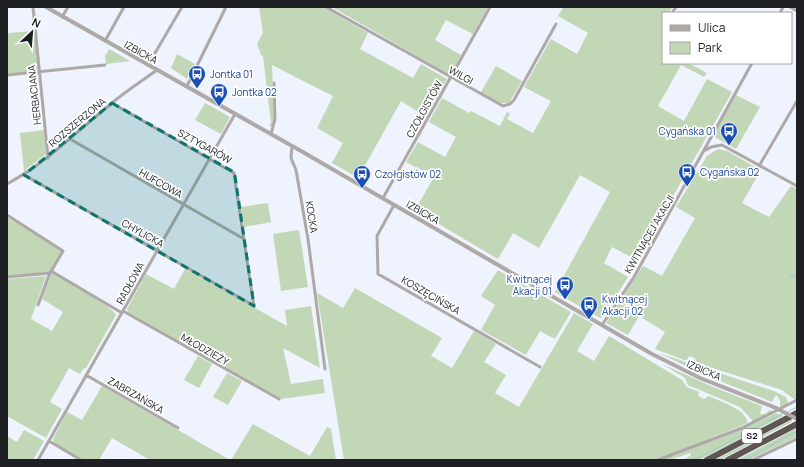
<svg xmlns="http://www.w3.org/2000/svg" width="804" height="467" font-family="Manrope,sans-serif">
	<rect width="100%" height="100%" fill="#eef3fe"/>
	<path fill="#c1d7b5" d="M259,7h64l45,26 -8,16 53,29 8,-14 26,15 -21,38 -25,-16 -43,77 -26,-15 11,-20 -26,-15 16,-32 -61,-31 2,58 -2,4 -3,-2 2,-2 -8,-67 -2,-1 -4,-11 6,-11z
		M332,7h156l-15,27 -27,-14 -11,20 26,15 -11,20z
		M561,7h111l-3,6h-6v50h25l19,10 -3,4 -23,-12 -23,41 26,15 23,-42 25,13 -95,168 -25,-13 -8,16 24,14 -25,40 -3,1 -45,-26 55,-100 -30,-17 -41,73 -26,-15 -15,26 -83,-49 19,-33 -28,-15 12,-20 27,15 11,-20 -27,-15 13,-24 27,15 2,-2 29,15 7,-14 3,2 -3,5 26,14 18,-32 -27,-14 27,-48 26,15 11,-21 -30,-17 5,-8z
		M7,24l1,9 26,-2 4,39 -31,4z
		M109,49l21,12 -24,3 -1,-8z
		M177,54l18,10 -8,15 -16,-11z
		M496,66l26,15 -13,22h-9l-19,-11z
		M736,95l24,12 -24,42 -23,-13z
		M205,103l25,14 -9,17 -26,-14z
		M44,130l2,24 -22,17 -4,-38z
		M718,149l9,2 34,19 -19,33 27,14 22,-31 6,3v210l-2,1 -13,-10 -86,-27 -1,-5 -6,-2 -2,4h-3l-29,-11 10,-17 -26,-16 -11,19 -22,-12 37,-57 19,10 33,-58 -19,-11 31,-51z
		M268,203l3,19 -27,5 -3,-20z
		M7,217l55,34 -12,21 -43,4z
		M299,230l9,57 -27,4 -8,-57z
		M185,269l102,57 -2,-16 26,-4 9,62 -37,-20 8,36 32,-5 2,14 -44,6 -153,-87 -1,-3 19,-35 28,15z
		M498,270l73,42 -16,27 -15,-8 -14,24 -45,-25 14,-25 -14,-9z
		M51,272c12,8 63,35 65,43l-30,53 -3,1 -3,5 -11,-6 -19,34 12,7 -16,29 -39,-22v-137l39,-3 -15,43 21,12 11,-19 -21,-13z
		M355,288l87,50 -11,18 21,12 22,-37 22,13 -12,18 22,13 -11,18 24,14 55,-94 19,11 -16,27 17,10 15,-25 73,44 5,7 12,5 -1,4 6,3 5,-3c12,6 36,12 39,27l-92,37h-312l-27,-167 26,15z
		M659,353l115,38 12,6 2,6 -6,4 -2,-1v-6l-4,-5 -4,7 -72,-29z
		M198,356l14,8 -13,24 -15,-8z
		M662,364l51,23 49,19 -2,8h5l5,-4 3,1 -20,10 -13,-14 -52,-22 -3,-7z
		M227,373l15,8 -14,24 -15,-8z
		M102,386l128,74h-80l-38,-22 -13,22h-15l-30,-17 -1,-4 14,-27 15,8z
		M776,413l7,3 -84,44h-15l7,-5v-2l-22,7h-7l81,-31z
		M791,420l2,1 -73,39h-5z
		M253,424l57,32 17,-29 4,2 5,31h-105z
		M797,428v9l-48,23h-12z
		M24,430l20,11 -11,19h-26v-24l10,6z"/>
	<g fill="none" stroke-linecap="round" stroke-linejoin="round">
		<path stroke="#99ccd3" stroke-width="1" d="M790,276l7,1
			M787,412l10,-5
			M694,460l88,-46
			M745,460l52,-29"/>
		<path stroke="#aea8a7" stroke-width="3" d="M33,7l15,151
			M326,7l177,99 7,-2 4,-4 42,-76
			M790,7l7,4
			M672,13l4,-6
			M780,13l3,-6
			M62,17l6,-10
			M105,41l19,-34
			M148,65l34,-58
			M7,75l98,-10
			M187,86l39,-79
			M112,103l122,70 20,133
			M271,134l4,-15 -1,-36
			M70,139l174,100
			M292,146l-1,12 5,12 12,69 17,130
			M706,150l5,-3 11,-2 75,41
			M759,166l38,-65
			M24,175l230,131
			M7,184c39,-21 70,-53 105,-81 14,-12 30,-22 45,-33
			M383,198l107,-191
			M394,205l-17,31 1,38 162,93
			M7,215l56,36 -14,24 -11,30
			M51,271l71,42
			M7,277l43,-4
			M123,311l156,88
			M602,325l32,-48 118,-214
			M86,375l92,53
			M49,441l32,19
			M38,460l197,-346
			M658,460l84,-32 55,-28
			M753,460l44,-21"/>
		<path stroke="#aea8a7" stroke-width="4" d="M46,7l255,144 351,203 48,24 76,30"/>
		<path stroke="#5f5552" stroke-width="6" d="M707,460l90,-47
			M728,460l69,-36"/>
		<path stroke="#aea8a7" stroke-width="4" d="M776,408l21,11"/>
	</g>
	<path fill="#0f766e" fill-opacity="0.2" stroke="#0f766e" stroke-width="3" stroke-dasharray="8 5" stroke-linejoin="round" d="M112,103l120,68 3,5 19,130 -230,-131z"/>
	<defs>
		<symbol id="bus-pin" viewBox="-11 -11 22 30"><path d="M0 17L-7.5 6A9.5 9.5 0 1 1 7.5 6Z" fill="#1a4fb4" stroke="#fff"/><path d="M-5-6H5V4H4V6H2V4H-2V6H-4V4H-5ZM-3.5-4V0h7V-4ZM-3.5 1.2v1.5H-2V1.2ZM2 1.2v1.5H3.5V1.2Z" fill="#fff"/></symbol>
	</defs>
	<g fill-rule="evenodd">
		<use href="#bus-pin" x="187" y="64" width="20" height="27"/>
		<use href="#bus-pin" x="209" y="82" width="20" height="27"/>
		<use href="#bus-pin" x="719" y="121" width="20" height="27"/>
		<use href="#bus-pin" x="677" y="162" width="20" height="27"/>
		<use href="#bus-pin" x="352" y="164" width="20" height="27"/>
		<use href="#bus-pin" x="555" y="275" width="20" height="27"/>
		<use href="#bus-pin" x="579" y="295" width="20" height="27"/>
	</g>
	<g text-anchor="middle" stroke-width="3.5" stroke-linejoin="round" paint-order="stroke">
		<rect fill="#fff" stroke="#616265" stroke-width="1" x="742" y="429" width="20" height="14" rx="3"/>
		<g font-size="9" font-weight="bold" fill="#1d1f23">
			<text x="752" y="439">S2</text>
		</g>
		<g font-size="10" fill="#1d1f23" stroke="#fff">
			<text transform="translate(141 52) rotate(29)" y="4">IZBICKA</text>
			<text transform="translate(461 75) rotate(29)" y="4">WILGI</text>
			<text transform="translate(34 95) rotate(-96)" y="4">HERBACIANA</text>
			<text transform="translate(424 109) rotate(-61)" y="4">CZOŁGISTÓW</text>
			<text transform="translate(77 122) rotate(-40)" y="4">ROZSZERZONA</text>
			<text transform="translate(205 146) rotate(29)" y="4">SZTYGARÓW</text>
			<text transform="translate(161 183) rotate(30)" y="4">HUFCOWA</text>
			<text transform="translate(423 212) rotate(30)" y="4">IZBICKA</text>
			<text transform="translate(312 217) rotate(81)" y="4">KOCKA</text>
			<text transform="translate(143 233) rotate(29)" y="4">CHYLICKA</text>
			<text transform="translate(649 234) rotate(-60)" y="4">KWITNĄCEJ AKACJI</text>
			<text transform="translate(130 283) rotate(-61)" y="4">RADŁOWA</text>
			<text transform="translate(431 295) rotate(30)" y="4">KOSZĘCIŃSKA</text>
			<text transform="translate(205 349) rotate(30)" y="4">MŁODZIEŻY</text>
			<text transform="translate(704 370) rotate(23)" y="4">IZBICKA</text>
			<text transform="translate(136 395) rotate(30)" y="4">ZABRZAŃSKA</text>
		</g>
		<g font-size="10" fill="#164399" stroke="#fff" text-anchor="start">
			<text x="210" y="78">Jontka 01</text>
			<text x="232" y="96">Jontka 02</text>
			<text x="716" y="135" text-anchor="end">Cygańska 01</text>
			<text x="700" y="176">Cygańska 02</text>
			<text x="375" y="178">Czołgistów 02</text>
			<text x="552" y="283" text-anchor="end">Kwitnącej<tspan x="552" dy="12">Akacji 01</tspan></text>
			<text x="602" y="303">Kwitnącej<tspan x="602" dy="12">Akacji 02</tspan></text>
		</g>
	</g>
	<rect width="804" height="467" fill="none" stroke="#1d1f23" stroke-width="16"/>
	<rect x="662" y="12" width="130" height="52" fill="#ffffff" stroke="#a5a5a7"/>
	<rect x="670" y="25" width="20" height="6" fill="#aea8a7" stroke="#a5a5a7"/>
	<text x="698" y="32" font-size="12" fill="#1d1f23">Ulica</text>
	<rect x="670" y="42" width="20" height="12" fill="#c1d7b5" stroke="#a5a5a7"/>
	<text x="698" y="52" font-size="12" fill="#1d1f23">Park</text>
	<g transform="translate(32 32) rotate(26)" stroke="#ffffff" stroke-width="3" paint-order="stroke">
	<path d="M0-3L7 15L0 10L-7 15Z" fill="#1d1f23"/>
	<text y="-6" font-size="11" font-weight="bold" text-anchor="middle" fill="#1d1f23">N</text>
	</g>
</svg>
